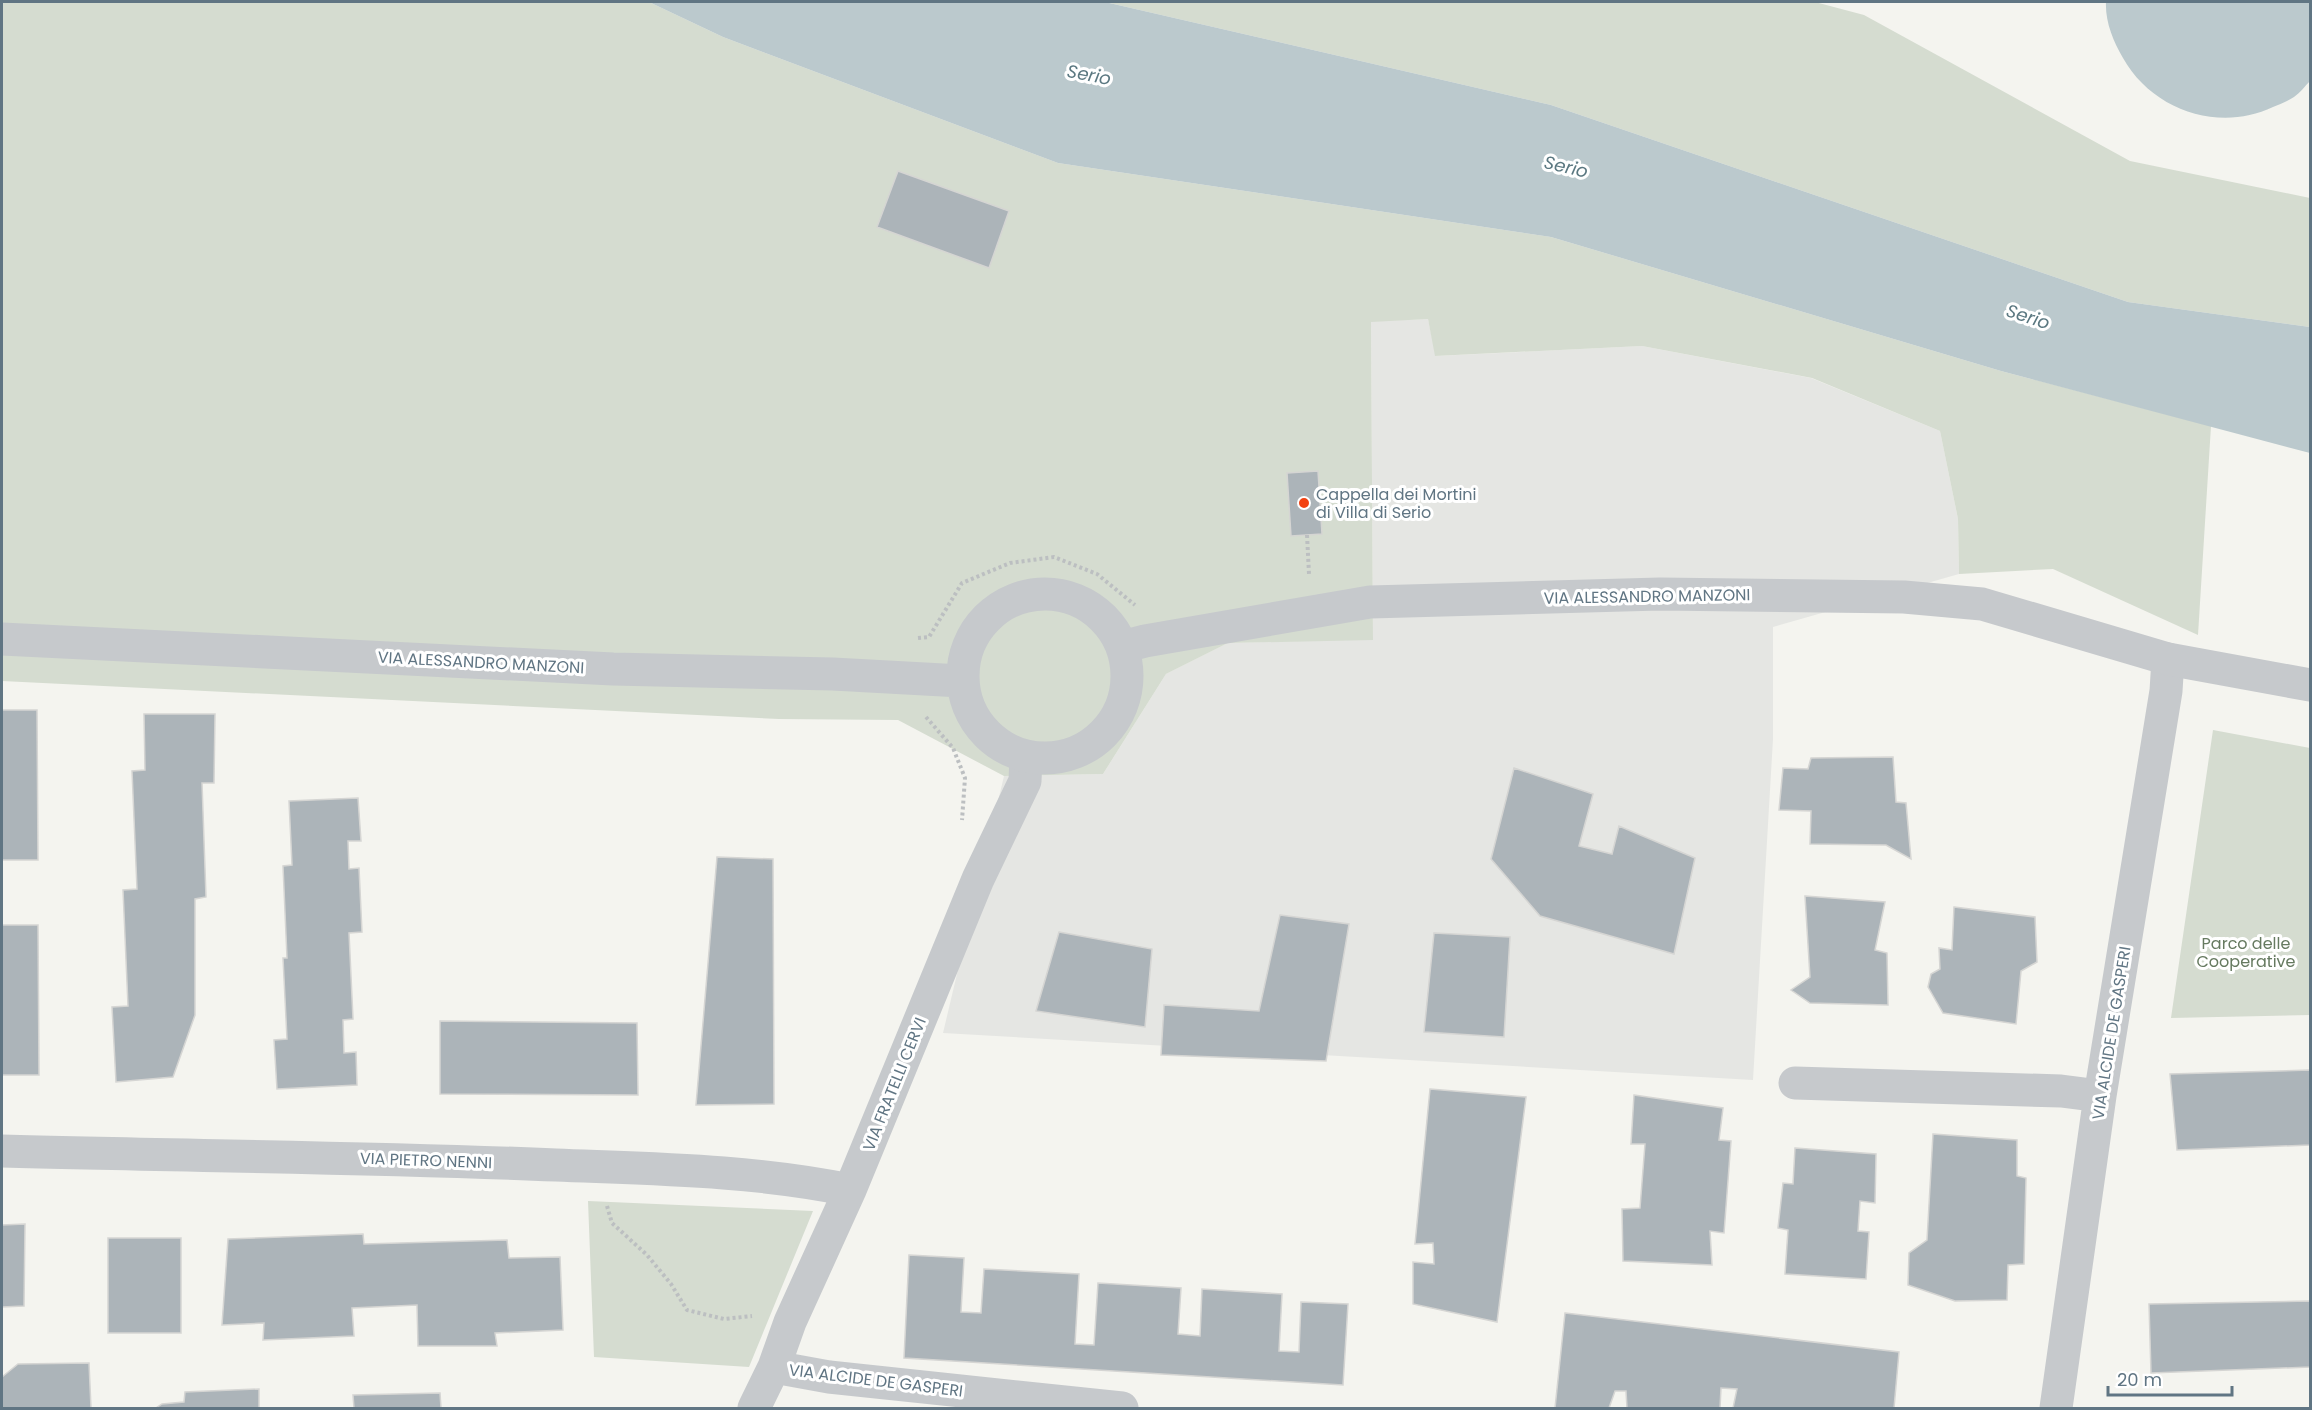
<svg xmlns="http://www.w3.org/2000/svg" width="2312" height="1410" font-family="Poppins,sans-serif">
	<rect width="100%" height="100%" fill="#f4f4ef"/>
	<path fill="#e5e6e3" d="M1428,319l8,37 206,-10 169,32 129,53 18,88 1,55 -186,53v112l-20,341 -810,-47 61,-257 99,-2 63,-100 62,-31 145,-4 -2,-318z"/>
	<path fill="#d5dcd0" d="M2,2h647l74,35 335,126 493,74 450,134 210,55 -13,209 -145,-66 -94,5 -1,-55 -18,-88 -128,-53 -170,-32 -207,10 -7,-37 -57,3 2,318 -145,3 -62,31 -63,100 -99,2 -106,-56 -119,-1 -777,-38z
		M1105,2h710l49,13 266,146 180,37v129l-182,-25 -577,-197z
		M2213,730l97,18v267l-139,3z
		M588,1201l225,10 -64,156 -155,-10z"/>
	<path fill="#bbc9cd" d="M649,2h456l446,103 577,197 182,25v126l-309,-82 -450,-134 -493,-74 -335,-126z
		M2106,2h204v79c-5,5 -10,12 -16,16 -6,4 -14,7 -21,10 -54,26 -121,3 -150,-49 -10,-17 -18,-37 -17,-56z"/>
	<path fill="#acb4b9" stroke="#d5d5d3" stroke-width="1.5" d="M898,171l111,40 -20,57 -112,-41z
		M1318,471l4,63 -31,2 -4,-63z
		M2,710h35l1,150h-36z
		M144,714h71l-1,69h-12l4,114 -11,2v116l-22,62 -57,5 -4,-75 16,-1 -5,-116 14,-1 -5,-118 13,-1z
		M1893,757l3,45 10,1 5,56 -25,-14 -76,-1 1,-33 -32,-1 4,-42 25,1 3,-11z
		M1514,768l79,26 -14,52 33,8 7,-28 76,32 -21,96 -134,-38 -49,-57z
		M358,798l3,43h-13l1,28 10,-1 3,64 -13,1 4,86 -10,1 1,33 12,-1 1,33 -80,4 -3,-49 13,-1 -4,-81h4l-4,-92 9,-1 -3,-64z
		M717,857l56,2 1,245 -78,1z
		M1805,896l80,6 -10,48 12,3 1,52 -78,-2 -19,-13 19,-13z
		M1954,907l81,10 2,45 -16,9 -5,53 -73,-11 -15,-26 3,-13 9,-5 -1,-21 13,2z
		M1280,915l69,9 -23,137 -165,-6 3,-50 95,6z
		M2,925h36l1,150h-37z
		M1059,932l93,17 -7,78 -109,-16z
		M1434,933l76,4 -6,100 -80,-5z
		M440,1021l197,2 1,72 -198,-1z
		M2310,1070v75l-133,5 -7,-76z
		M1430,1089l96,8 -29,225 -84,-18v-42l21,2 -1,-21 -18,1z
		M1634,1095l89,13 -4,32 12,1 -7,92 -14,-2 2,34 -89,-4 -1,-52 18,-1 5,-64h-14z
		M1933,1134l84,6v36l9,2 -2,86 -16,1 -1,35 -52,1 -47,-16 1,-32 18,-13z
		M1795,1148l81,6 -1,49 -15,-2 -2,30 11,1 -3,47 -81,-5 3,-44 -10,-2 5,-45 10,1z
		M25,1224l-1,82 -22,1v-82z
		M363,1234l1,10 143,-4 2,18 51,-1 3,73 -68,3 2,13h-79l-1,-41 -65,3 2,28 -91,4 1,-17 -42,2 6,-86z
		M108,1238h73v95h-73z
		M909,1255l55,3 -3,54 20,1 3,-44 95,5 -4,70 19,1 4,-62 83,5 -3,46 22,2 2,-47 80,5 -3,57 20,1 2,-50 47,2 -5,81 -439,-27z
		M2310,1301v66l-159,6 -2,-69z
		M1565,1313l334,39 -5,56h-161l4,-19 -16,-1 -1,20h-93l-1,-17h-11l-6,17h-54z
		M89,1363l2,45h-89v-31l16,-13z
		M259,1389v19h-103l6,-4 22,-2 1,-10z
		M440,1393l1,15h-87l-1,-13z"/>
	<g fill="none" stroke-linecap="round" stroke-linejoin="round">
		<path stroke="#bcbfc1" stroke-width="4" stroke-dasharray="3 3" stroke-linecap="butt" d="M1307,535l2,39
			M918,638l11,-1 33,-54 48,-20 44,-6 43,17 38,31
			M926,717l27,31 12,30 -3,42
			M607,1206l5,17 35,32 24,29 16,26 37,9 28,-3"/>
		<path stroke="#c6c9cc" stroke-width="33" d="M1795,1083l266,8 39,5
			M2,1151c184,5 369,6 554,14 98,4 197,5 294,25
			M774,1367l55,10 293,31
			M754,1408l20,-41 16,-45 60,-132 128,-311 47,-98 1,-24
			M2056,1408l44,-312 66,-405 2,-32"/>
		<path stroke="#c6c9cc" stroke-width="33" d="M963 676a82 82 0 1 1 164 0a82 82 0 1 1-164 0Z
			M2,639l611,30 220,5 128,7
			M1122,647l23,-6 225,-39 290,-8 244,3 78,7 186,55 142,26"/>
	</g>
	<circle fill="#f24111" stroke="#fff" stroke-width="2" cx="1304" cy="503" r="6"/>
	<g text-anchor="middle" stroke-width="6" stroke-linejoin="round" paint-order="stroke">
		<g font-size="16" fill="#607583" stroke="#fff" text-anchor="start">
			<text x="1316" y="500">Cappella dei Mortini<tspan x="1316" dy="18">di Villa di Serio</tspan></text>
		</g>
		<g font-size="16" fill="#607583" stroke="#fff">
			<text transform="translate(1647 596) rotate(-1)" y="6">VIA ALESSANDRO MANZONI</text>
			<text transform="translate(481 662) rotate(3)" y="6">VIA ALESSANDRO MANZONI</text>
			<text transform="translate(2111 1033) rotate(-81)" y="6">VIA ALCIDE DE GASPERI</text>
			<text transform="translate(894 1084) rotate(-68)" y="6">VIA FRATELLI CERVI</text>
			<text transform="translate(426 1160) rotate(2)" y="6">VIA PIETRO NENNI</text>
			<text transform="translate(876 1380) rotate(7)" y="6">VIA ALCIDE DE GASPERI</text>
		</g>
		<g font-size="16" fill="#667a60" stroke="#fff">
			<text x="2246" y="949">Parco delle<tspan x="2246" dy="18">Cooperative</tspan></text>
		</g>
		<g font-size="18" font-style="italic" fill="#5b7881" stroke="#fff">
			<text transform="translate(1089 75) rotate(11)" y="6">Serio</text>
			<text transform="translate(1566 167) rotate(13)" y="6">Serio</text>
			<text transform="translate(2028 317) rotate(18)" y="6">Serio</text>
		</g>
	</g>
	<rect width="2312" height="1410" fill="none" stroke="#607583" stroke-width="6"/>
	<path d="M2108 1386v9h124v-9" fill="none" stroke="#607583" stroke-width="3"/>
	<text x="2117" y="1386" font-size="18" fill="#607583" stroke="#ffffff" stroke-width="4.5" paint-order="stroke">20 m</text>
</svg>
